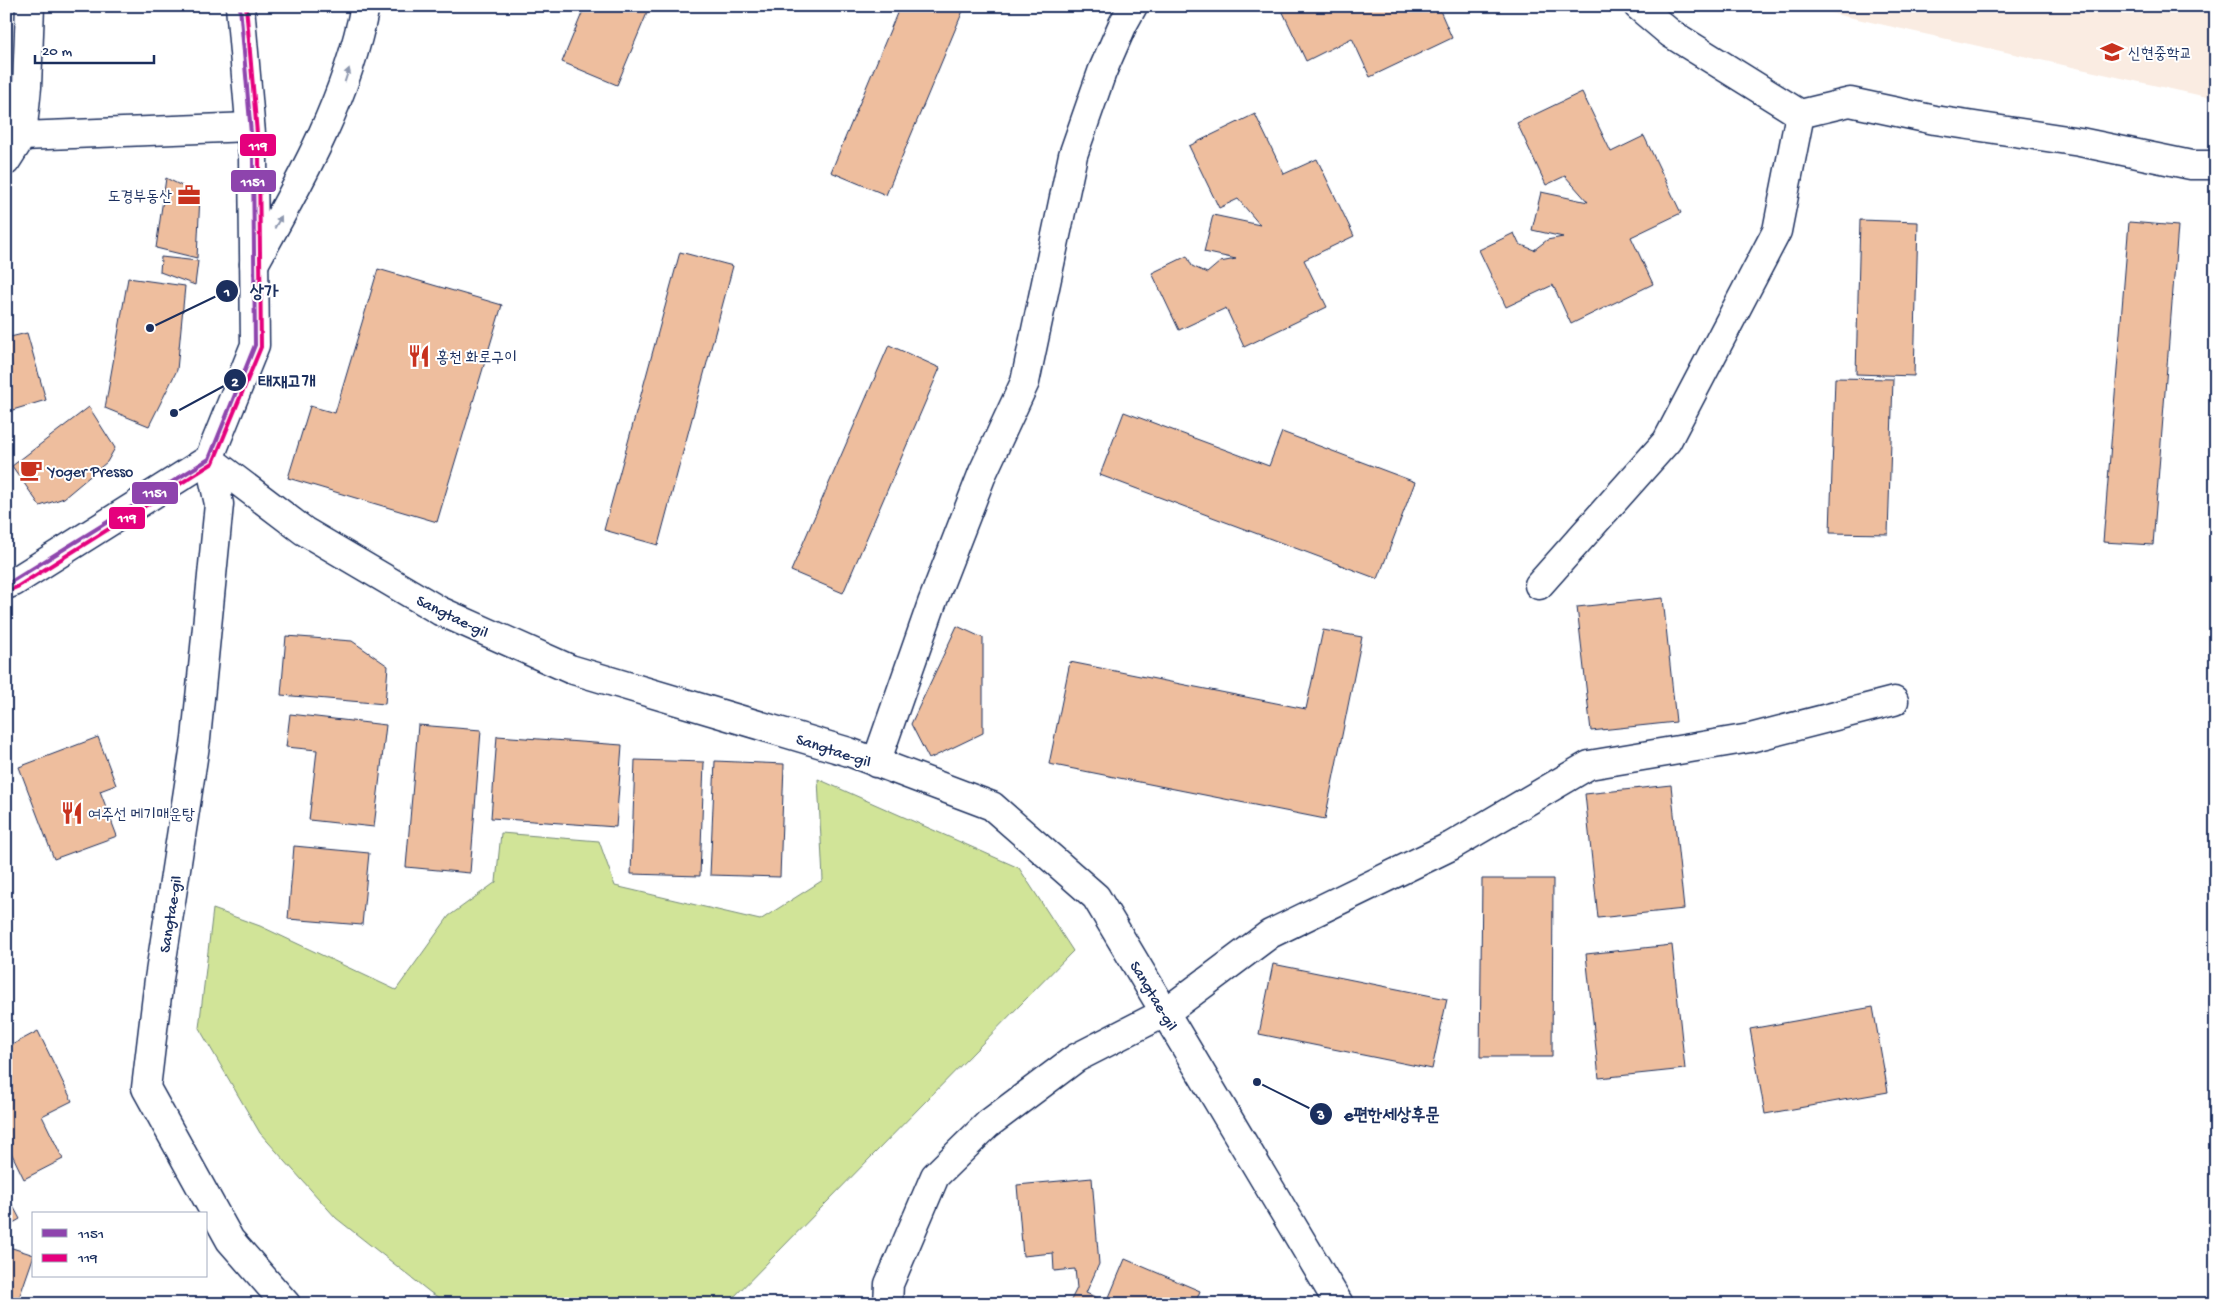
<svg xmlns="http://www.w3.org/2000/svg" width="2222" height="1310" font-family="'Gochi Hand','Poor Story',sans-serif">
	<rect width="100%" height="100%" fill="#fff"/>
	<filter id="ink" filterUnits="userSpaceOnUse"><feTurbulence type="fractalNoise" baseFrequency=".02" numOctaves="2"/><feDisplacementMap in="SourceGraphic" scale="10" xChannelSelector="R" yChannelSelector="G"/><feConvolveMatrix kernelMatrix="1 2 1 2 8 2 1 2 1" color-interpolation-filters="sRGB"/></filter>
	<g filter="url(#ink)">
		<path fill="#faece2" d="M1799,6h417v93z"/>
		<path fill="#d1e498" stroke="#768a7b" d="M818,779l201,89 54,83 -346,353h-277l-19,-11 -95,-75 -76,-85 -61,-105 14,-119 47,17 136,64 53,-74 47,-34 5,-49 98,8 16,45 145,34 63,-40z"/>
		<path fill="#eebe9e" stroke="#1b2f5e" d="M110,6h35l-34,5z
			M585,6h65l-33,79 -55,-23z
			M900,6h65l-79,189 -55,-23z
			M1280,6h158l14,32 -82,39 -18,-39 -46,23z
			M1582,92l29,60 33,-16 37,77 -50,24 22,47 -82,40 -18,-39 -47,22 -27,-57 35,-17 5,11 15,6 13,-10 16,-3 -31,-7 9,-38 47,10 -23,-26 -19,9 -29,-62z
			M1255,114l29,60 33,-15 37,77 -50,24 23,47 -83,40 -18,-39 -47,22 -27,-57 35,-17 5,10 15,7 13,-11 16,-3 -32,-7 9,-37 47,10 -22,-26 -19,9 -30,-62z
			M166,178l34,17 -3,63 -41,-10z
			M1860,220l58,2 -4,154 -58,-2z
			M2129,222l49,4 -25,319 -50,-3z
			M680,252l53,14 -75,279 -54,-15z
			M161,257l37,4 -3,24 -35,-13z
			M378,269l124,36 -65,217 -149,-44 22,-72 25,7z
			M128,278l57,8 -8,84 -28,56 -44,-18z
			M27,333l19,67 -40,12v-74z
			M889,345l51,23 -97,225 -52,-22z
			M1835,378l58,1 -5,155 -58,-1z
			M89,407l26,41 -8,14 -43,36 -24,8 -28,-40z
			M1124,412l145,54 13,-34 133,50 -37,97 -278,-104z
			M1663,598l13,124 -85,9 -14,-124z
			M957,626l26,12v95l-54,26 -18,-35z
			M1323,630l39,7 -37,182 -276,-55 21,-102 236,47z
			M286,636l66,5 36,25 -3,38 -104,-9z
			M290,714l96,11 -12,102 -65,-7 8,-70 -31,-3z
			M418,725l63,5 -11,143 -64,-6z
			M497,736l125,9 -6,82 -125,-9z
			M98,737l18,48 -16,6 17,45 -63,23 -35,-92z
			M635,760l69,2 -4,114 -69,-2z
			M715,761l69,3 -4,113 -70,-2z
			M1671,785l13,124 -86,9 -13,-124z
			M294,846l75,7 -7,72 -74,-6z
			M1482,879h71l-1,178h-72z
			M1672,945l13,124 -86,9 -13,-124z
			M1273,964l174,35 -15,70 -173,-35z
			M1873,1007l15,85 -123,22 -15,-85z
			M38,1031l34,70 -30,15 21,43 -39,20 -18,-37v-94z
			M1092,1178l7,86 -13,29 21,9 18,-43 75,32 -5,13h-126l8,-16 -2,-19 -21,2 -1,-18 -30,3 -6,-71z
			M6,1193l14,26 -14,8z
			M6,1246l28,9 -17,49h-11z"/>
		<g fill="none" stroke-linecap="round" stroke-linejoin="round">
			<defs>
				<path id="minor" d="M30,6l-3,81 -5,49 228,-9
					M1638,6l32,27 130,81 50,-12 85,18 145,22 111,23h25
					M6,161l16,-25
					M254,264c46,-82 93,-164 111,-258
					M209,459l95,72 136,80 130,58 279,83 143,54 104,91 243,407
					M209,459l10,45 -23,235 -37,240 -13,109 84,152 56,64
					M1539,585l128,-144 110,-210 23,-117
					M876,763l56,-160 51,-131 42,-90 48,-227 29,-83 21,-48 10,-18
					M888,1304l1,-20 46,-108 53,-52 88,-66 90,-46 104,-78 181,-88 138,-81 161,-27 144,-37"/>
				<path id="major" d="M6,585l8,-3 195,-123 46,-114 -2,-188 -13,-151"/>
			</defs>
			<use href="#minor" stroke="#1b2f5e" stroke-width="31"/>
			<use href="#major" stroke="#1b2f5e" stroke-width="31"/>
			<use href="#minor" stroke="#fff" stroke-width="28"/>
			<use href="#major" stroke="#fff" stroke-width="28"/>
			<defs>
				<path id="bus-1" d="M6,585l203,-126 46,-114 -2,-188 -13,-151"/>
				<path id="bus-2" d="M8,591l9,-4 196,-124 48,-116 -2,-190 -13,-151"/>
			</defs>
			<use href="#bus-1" stroke="#fff" stroke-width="8"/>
			<use href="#bus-2" stroke="#fff" stroke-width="8"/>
			<use href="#bus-1" stroke="#8e44ad" stroke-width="4"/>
			<use href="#bus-2" stroke="#e5007d" stroke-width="4"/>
		</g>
		<defs><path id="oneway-solid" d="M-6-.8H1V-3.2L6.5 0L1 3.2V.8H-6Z" transform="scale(1.25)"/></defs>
		<g fill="#8d97ae">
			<use href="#oneway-solid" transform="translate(347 75) rotate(-72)"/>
			<use href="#oneway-solid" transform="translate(278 222) rotate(-61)"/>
		</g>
	</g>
	<defs>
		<symbol id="school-bare" viewBox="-9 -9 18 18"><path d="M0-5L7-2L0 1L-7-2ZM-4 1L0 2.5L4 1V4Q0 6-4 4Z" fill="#c8321e" stroke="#fff" stroke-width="2.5" paint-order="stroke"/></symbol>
		<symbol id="office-bare" viewBox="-9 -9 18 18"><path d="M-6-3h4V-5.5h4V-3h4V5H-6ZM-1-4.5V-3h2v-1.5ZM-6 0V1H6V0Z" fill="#c8321e" stroke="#fff" stroke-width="2.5" paint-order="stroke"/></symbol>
		<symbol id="restaurant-bare" viewBox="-9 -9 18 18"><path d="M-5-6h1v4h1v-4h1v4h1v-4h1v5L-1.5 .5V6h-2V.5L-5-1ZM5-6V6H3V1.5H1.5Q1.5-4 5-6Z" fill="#c8321e" stroke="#fff" stroke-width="2.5" paint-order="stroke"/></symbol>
		<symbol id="cafe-bare" viewBox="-9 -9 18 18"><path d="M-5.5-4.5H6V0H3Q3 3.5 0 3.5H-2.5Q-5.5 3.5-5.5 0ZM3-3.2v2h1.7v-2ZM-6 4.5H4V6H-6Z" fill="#c8321e" stroke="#fff" stroke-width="2.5" paint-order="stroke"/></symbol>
	</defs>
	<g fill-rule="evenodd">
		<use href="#school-bare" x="2096" y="36" width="32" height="32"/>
		<use href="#office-bare" x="173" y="179" width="32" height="32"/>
		<use href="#restaurant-bare" x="403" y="340" width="32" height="32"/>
		<use href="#cafe-bare" x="15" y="454" width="32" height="32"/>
		<use href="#restaurant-bare" x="56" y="797" width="32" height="32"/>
	</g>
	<g text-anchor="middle" stroke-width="4" stroke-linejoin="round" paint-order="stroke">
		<g font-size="16" fill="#1b2f5e" stroke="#fff" text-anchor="start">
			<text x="2128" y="58">신현중학교</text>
			<text x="172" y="201" text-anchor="end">도경부동산</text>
			<text x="436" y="362">홍천 화로구이</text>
			<text x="48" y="476">Yoger Presso</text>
			<text x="88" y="819">여주선 메기매운탕</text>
		</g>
		<g font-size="16" fill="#1b2f5e" stroke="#fff">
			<text transform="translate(453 615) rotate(26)" y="6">Sangtae-gil</text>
			<text transform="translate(834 749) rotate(18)" y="6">Sangtae-gil</text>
			<text transform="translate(169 914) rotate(-81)" y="6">Sangtae-gil</text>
			<text transform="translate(1155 995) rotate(59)" y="6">Sangtae-gil</text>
		</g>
	</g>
	<path fill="none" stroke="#1b2f5e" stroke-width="2" d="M150 328L227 291M174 413L235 380M1257 1082L1321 1114"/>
	<g fill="#1b2f5e" stroke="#fff" stroke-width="2">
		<circle cx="150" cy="328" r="5"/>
		<circle cx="174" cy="413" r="5"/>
		<circle cx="1257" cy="1082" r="5"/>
		<circle cx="227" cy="291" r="12"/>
		<circle cx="235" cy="380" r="12"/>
		<circle cx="1321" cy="1114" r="12"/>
	</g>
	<g font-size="15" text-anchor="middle" font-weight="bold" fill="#fff">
		<text x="227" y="296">1</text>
		<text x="235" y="386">2</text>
		<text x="1321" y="1119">3</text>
	</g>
	<g font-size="18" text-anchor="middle" font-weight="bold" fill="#1b2f5e" stroke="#fff" stroke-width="4" stroke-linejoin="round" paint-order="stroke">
		<text x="264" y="297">상가</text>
		<text x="287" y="387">태재고개</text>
		<text x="1392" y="1120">e편한세상후문</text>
	</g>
	<g stroke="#fff" stroke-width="2">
		<rect x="239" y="133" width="38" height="24" rx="5" fill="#e5007d"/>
		<rect x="230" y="169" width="47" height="24" rx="5" fill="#8e44ad"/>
		<rect x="131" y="481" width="48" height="24" rx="5" fill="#8e44ad"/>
		<rect x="108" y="506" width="38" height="24" rx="5" fill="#e5007d"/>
	</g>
	<g font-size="14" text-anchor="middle" font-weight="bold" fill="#fff">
		<text x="258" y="150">119</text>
		<text x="253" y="186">1151</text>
		<text x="155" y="497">1151</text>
		<text x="127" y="522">119</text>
	</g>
	<rect width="2222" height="1310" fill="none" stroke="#fff" stroke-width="25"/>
	<rect x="12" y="12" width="2197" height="1285" fill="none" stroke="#1b2f5e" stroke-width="2" filter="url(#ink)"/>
	<rect x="32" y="1212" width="175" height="65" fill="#ffffff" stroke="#a4acbf"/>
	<rect x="42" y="1229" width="25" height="8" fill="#8e44ad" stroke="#a4acbf"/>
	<text x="78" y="1238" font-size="15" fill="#1b2f5e">1151</text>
	<rect x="42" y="1254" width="25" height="8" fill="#e5007d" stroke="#a4acbf"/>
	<text x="78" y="1262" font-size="15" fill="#1b2f5e">119</text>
	<path d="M35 55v8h119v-8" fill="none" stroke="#1b2f5e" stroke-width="2.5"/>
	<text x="42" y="55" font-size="15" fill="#1b2f5e" stroke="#ffffff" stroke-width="4" paint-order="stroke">20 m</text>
</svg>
